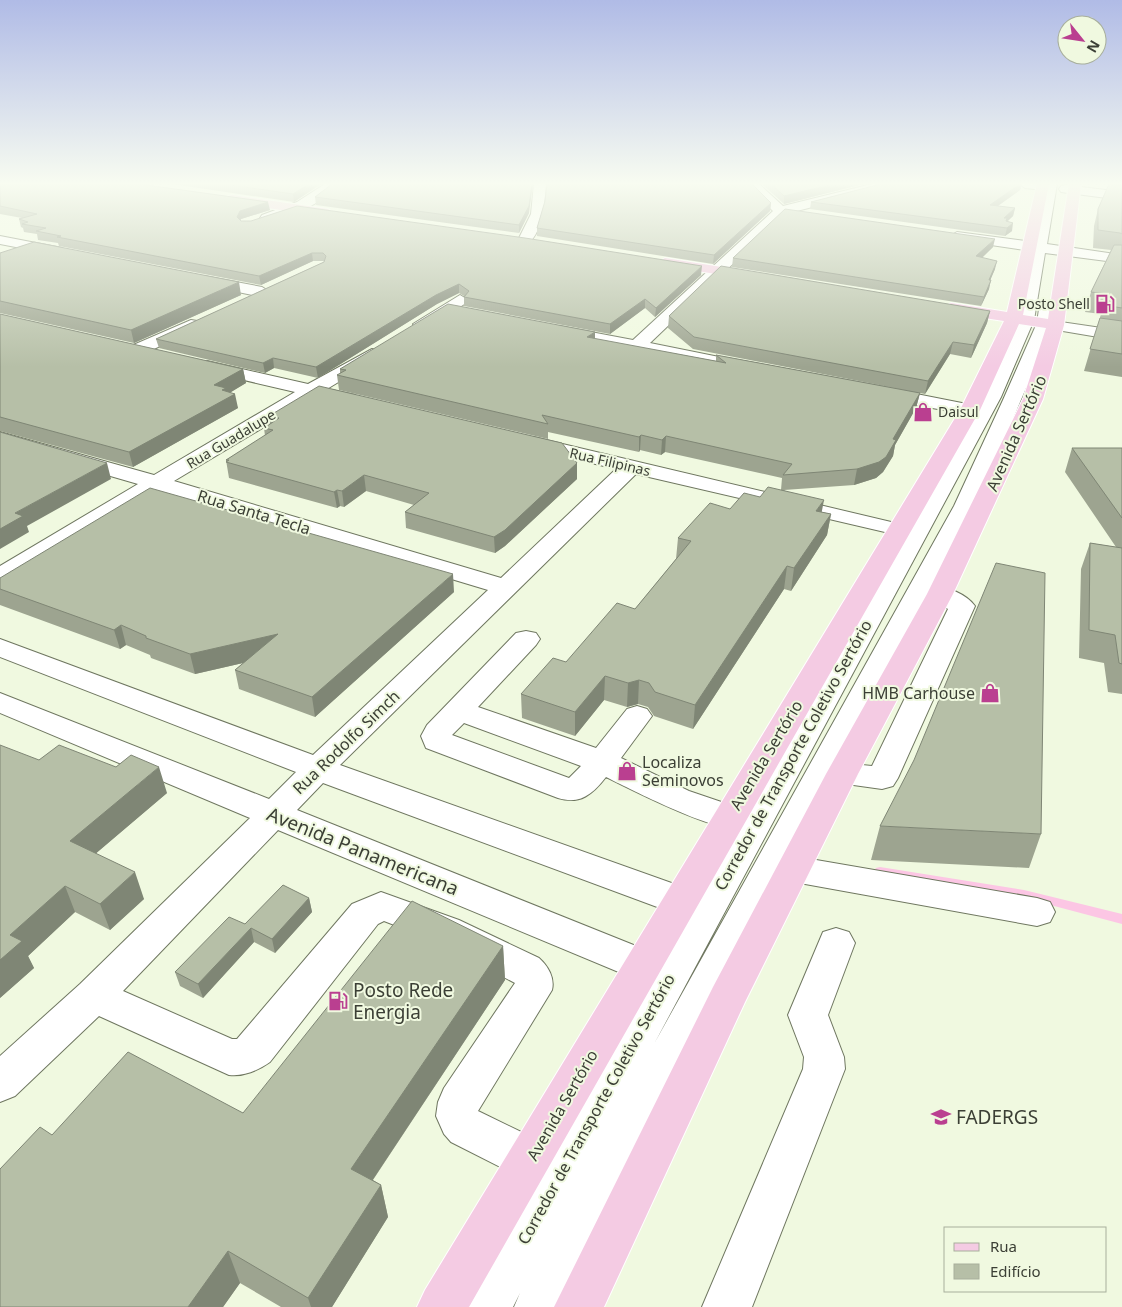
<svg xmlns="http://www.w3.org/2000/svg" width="1122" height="1307" font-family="'Noto Sans',sans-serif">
	<rect width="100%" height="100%" fill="#f0f9e0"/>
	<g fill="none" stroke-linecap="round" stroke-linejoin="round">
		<path fill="#fcc6e4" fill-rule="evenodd" d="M880,867l144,23 98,24v10l-98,-26 -144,-23 -4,-1 -2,-3 2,-3z"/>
		<defs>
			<path id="minor" d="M325,184h13c-16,21 -47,32 -71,38l-7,-4 2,-3 35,-13z
				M534,184h12c-1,15 -4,56 -21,60l-7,-4 13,-26z
				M746,184h13l24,22 89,-22h21l-2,3 -106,27 -135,129 89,18 3,4 -3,4 -6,1 -180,-35 -2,-4 2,-4 6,-1 74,14 140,-129z
				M1019,184h38l-10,60 75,11v8l-77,-10 -11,67 -33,77 -347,647 300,-538 49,-106 34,-77 2,-14 8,-5 8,5 -1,12 68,10v10l-71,-12 -75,177 -43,82c14,-3 34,7 42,18l-77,172 -5,8 -11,3 -50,-7 -39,74 244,42 13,4 5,10 -5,10 -13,4 -243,-44 -13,-4 -64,124 -152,305h-51l6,-14 -7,14h-52l8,-17 63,-110 -18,-6 -63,-32 -7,-8 -8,-18 2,-14 6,-14 71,-105 -82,-43 -49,-19 -6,3 -108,138c-11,8 -27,15 -41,13l-130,-59 -84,80 -15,6v-46l80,-72 170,-166 -250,-105v-20l269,106 27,-27 -296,-115v-18l313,116 175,-165 -329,-99 -150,90 -9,2v-17l138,-82 -138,-40v-12l154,43 141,-83 -94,-22 -3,-4 3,-4 6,-1 101,23 64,-35 6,1 3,4 -3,4 -51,31 28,6 3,4 -3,4 -7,2 -34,-8 -140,84 327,97 115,-109 -90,-22 -3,-4 3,-4 7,-2 375,89 64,-111 -91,-16 -7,-2 -2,-4 2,-4 7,-2 96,19 41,-86 14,-69 -75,-11 -7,-4 7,-4 76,10 11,-52 -19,-2zM636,474l266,62 -158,276 -2,-3 -53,-18 -68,-33 31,-42 -5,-7 -10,-3 -10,3 -31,39 -118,-41 58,-62 4,-6 -4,-6 -10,-2 -10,2 -89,92 -6,11 5,12 132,50c22,7 35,-4 48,-21 22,11 110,56 129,50l-39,68 -2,-4 -354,-126zM929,596l19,13 -76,157 -30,-3zM464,723l117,43 -12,12 -117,-43zM323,783l345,128 13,4 4,-1 -24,42 -364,-146zM278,830l367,153 -96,168 -3,-7 -68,-33 74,-121c3,-12 -4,-24 -13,-32l-80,-38 -78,-28 -29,12 -115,135h-5l-109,-48z
				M1065,185l57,7v8l-61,-8 -2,-3 2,-3z
				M0,236l62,12 7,4 -7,4 -62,-12z
				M204,276l58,11 8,5 -8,5 -63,-13 -3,-3 3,-3z
				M460,295l8,5 -2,3 -39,25h-12l-2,-4z
				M191,320l6,1 2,4 -2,4 -54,25h-12l-3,-4 3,-4z
				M836,928l13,4 6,11 -27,72 16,42 1,12 -93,238h-50l101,-238 1,-12 -16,-42 35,-83z"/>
			<path id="major" d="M1037,184h12l-26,131 25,4 21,-135h12l-17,141 -21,74 -90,195 -95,180 -113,228 -141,305h-50l159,-320 113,-213 101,-180 96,-195 23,-71 -27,-4 -39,86 -511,897h-52l8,-17 535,-880 44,-89 -53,-8 -8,-5 8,-5 56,9z
				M232,195l96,14 6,4 -6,4 -100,-15 -2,-3 2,-3z
				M665,258l88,14 7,4 -7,4 -93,-15 -2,-3z"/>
		</defs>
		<use href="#minor" stroke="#6f7760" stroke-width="2"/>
		<use href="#major" stroke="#fff" stroke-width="2"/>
		<use href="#minor" fill="#fff" fill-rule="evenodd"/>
		<use href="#major" fill="#f4cbe3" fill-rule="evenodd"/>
	</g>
	<path fill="#9da490" d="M0,184l270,26 -29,9v2l460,54 -46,42 -10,-9 -35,26 -146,-28v-10l-5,-3 -22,11 -119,74 -44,-10 -9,5 -106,-25 -3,-9 168,-77v-1h-11l-52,24 -202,-39 -1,-3 -20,-3 -1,-6 -13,-2 -1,-4 -2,-1 -2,-8 3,-1 -22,-4z
		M172,184h149l-27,18z
		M762,184h101l-79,20z
		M881,184h141l-2,6 -22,16 17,2 -2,8 -6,6 5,9 -7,5 -195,-27 1,-7z
		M1109,184h13v193l-38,-6 17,-57 -16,-2 6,-20 20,-42 -18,-2 1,-22 4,-17z
		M330,187l199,26 -10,20 -203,-28 -1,-8z
		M545,201l226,2 -1,8 -57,53 -176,-28v-8z
		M993,247l-11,11 13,11 -5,11 -1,9 -8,17 -249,-39 1,-9z
		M0,253l241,42 -107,48 -134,-30z
		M990,311l-3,12 -16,35 -21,-4 -25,40 -5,-1 -4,15 -21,37 -2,11 -10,16 -7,6 -22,7 -70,5 38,22 9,2 -4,21 -36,56 -7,-2 -91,140 -39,-13 -6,-9 -10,-3 -11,3 -23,-7 -29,36 -53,-18 -1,-24 45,-32 69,-53 41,-50 2,-21 52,-29 30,-12 21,-7 1,-12 -117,-26 -4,3 -21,-5 -1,2 -91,-20v7l-209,-49 -2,-15 3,-1v-5l255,-30 121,22v-6l184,34 -207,-40 -25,-21 1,-12z
		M0,314l243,55 3,14 -16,9 8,16 -105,59 -133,-36z
		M269,416l308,47v16l-72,67 -10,7 -89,-25 -1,-16 9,-7 -48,-14 -22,16 -4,-1 -3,2 -108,-30 -3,-18 39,-24 -1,-8 6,-4z
		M1072,448h50v246l-14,-2 -4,-29 -25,-5 2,-89 9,-26 26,4 -51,-75z
		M0,578l454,14 -139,125 -76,-28 -4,-19 8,-7 -48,11 -44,-16 -1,-3 -24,-10 -6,4 -120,-44z
		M39,760l128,33 -71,60 48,46 -34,31 -35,-18 -47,44 6,12 -34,30z
		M880,826l161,8 -12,34 -158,-8z
		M309,898l3,14 -37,41 -21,-11 -51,56 -23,-12 -5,-14 70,-48z
		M503,946l2,34 -132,200 8,5 7,32 -56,90h-51l-41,-24 -17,24h-223l52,-172 191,-22z"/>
	<path fill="#7f8675" d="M309,184h12l-27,18 -1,-8z
		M532,184h1l-4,29 -10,20v-8z
		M834,184h29l-79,20v-8z
		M1020,184h2l-2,6 -31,22 1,-7z
		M268,202l2,8 -29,9 -3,6 -1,-8 3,-6z
		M771,203l-1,8 -57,53 1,-9z
		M1015,208l-2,8 -7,6 -2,7 1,-6 -1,-5z
		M1013,223l-1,8 -7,5 2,-8z
		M995,239l-2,8 -19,18 2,-9z
		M312,253l1,8 -52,24 -2,-9z
		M997,261l-2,8 -8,19 2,-8z
		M702,266l-1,9 -46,42 1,-9z
		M991,280l-2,9 -8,17 3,-9z
		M239,282l2,13 -107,48 -3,-13z
		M459,284v9l-22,11 -119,74 -2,-11 120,-72z
		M645,299v9l-35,26v-10z
		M990,311l-3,12 -16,35 3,-13z
		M595,332v13l-8,-8z
		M953,342l-3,12 -25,40 3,-13z
		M273,358l1,10 -9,5 -2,-10z
		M243,369l3,14 -18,11h7l3,14 -105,59 -4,-15 85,-67z
		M920,393l-4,15 -21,37 -2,11 -10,16 -7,6 -22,7 3,-16 36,-30z
		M641,435l-1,15 -1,2v-15z
		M666,436l-1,16 -4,3 1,-15z
		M107,463l4,16 -84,47 2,6 -29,17v-20l15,-16z
		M577,463v16l-72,67 -10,7 -1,-16z
		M364,475l2,16 -22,16 -2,-16z
		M337,490l3,16 -3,2 -3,-16z
		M824,500l-4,21 -4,-10z
		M831,514l-4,21 -36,56 3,-23z
		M787,566l-3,23 -91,140 2,-24z
		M453,574l1,18 -139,125 -3,-20z
		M121,625l5,20 -6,4 -6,-19z
		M278,634l4,20 -87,20 -5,-20z
		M605,676l-1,24 -29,36v-24z
		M639,680l-1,24 -11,3 1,-24z
		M159,767l8,26 -87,74 -10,-26z
		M135,872l9,27 -34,31 -10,-26z
		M65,886l10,26 -47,44 6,12 -34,30v-38l10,-25z
		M309,898l3,14 -37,41 -3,-14z
		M251,928l3,14 -51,56 -5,-14z
		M503,946l2,34 -147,222 -7,-33z
		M381,1185l7,32 -56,90h-21l-3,-9z
		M228,1251l12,32 -17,24h-35z"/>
	<path fill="#b6bfa7" stroke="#7f8675" d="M0,184h139l129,18 -28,9 -3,6 4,4h10l46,-15 228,32 177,28 -46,42 -11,-9 -35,25 -146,-27 5,-6 -10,-7 -23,11 -120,72 -43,-9 -10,5 -107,-24 168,-77 2,-6 -3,-3h-11l-53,23 -202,-39 4,-1 -25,-5 10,-3 -24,-4 6,-2 -9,-3 18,-5 -37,-8z
		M223,184h86l-16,10z
		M332,184h200l-3,22 -10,19 -204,-28z
		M547,184h205l19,19 -57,52 -177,-27 8,-27z
		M771,184h63l-50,12z
		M881,184h139l-30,21 25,3 -11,10h3l-1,3 7,2 -6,5 -196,-26z
		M1109,184l13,1v49l-2,-1 -22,-3v-21z
		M785,209l210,30 -19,17 21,5 -8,19h2l-7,17 -251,-39z
		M34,242l205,40 -108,48 -131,-29v-48z
		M1114,245h8v63l-19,-3 4,-11 -16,-2z
		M721,266l269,45 -16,34 -21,-3 -25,39 -234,-44 -25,-21z
		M448,304l147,28 -8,5 139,26 -10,-8 204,38 -27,46 3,1 -10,17 -7,5 -22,7 -74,6 9,-11 -126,-28 -4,4 -21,-5 -2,2 -97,-22 6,9 -211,-49 9,-5 -6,-1z
		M0,314l243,55 -29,16 12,3 -4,2 13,4 -106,58 -129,-35z
		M1100,318l22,3v33l-32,-5z
		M319,386l243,57 15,20 -72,67 -11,7 -89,-25 24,-19 -65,-18 -22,16 -5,-1 -3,2 -108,-30 3,-2h-3l47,-30 -9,-2 15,-10 -10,-2z
		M0,432l107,31 -92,50 8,3 -23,13z
		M1072,448h50v70z
		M768,487l56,13 -8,11 15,3 -37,54 -7,-2 -92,139 -40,-13 -6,-9 -10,-3 -11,3 -23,-7 -30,36 -54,-18 32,-36 13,4 51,-59 18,6 56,-68 -13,-3 32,-35 20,6 14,-16 16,4z
		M150,488l303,86 -141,123 -77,-27 43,-36 -88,20 -44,-16v-2l-25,-11 -7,5 -114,-41v-11z
		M1090,543l32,5v116l-3,-1 -4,-28 -26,-5z
		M996,563l49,10 -4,261 -161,-8 34,-66z
		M0,745l39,15 20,-15 57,22 15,-12 28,12 -89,74 65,31 -35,32 -35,-18 -55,49 12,6 -22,19z
		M283,885l26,13 -37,41 -21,-11 -53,56 -23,-12 54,-55 16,7z
		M412,901l91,45 -152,223 30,16 -73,113 -80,-47 -40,56h-188v-138l40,-42 12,8 76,-83 115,61z"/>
	<linearGradient id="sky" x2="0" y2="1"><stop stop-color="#b0bbe6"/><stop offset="0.5" stop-color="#f8fcf1"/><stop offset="1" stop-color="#f8fcf1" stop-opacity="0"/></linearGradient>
	<rect width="1122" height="367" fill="url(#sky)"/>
	<defs>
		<symbol id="fuel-bare" viewBox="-9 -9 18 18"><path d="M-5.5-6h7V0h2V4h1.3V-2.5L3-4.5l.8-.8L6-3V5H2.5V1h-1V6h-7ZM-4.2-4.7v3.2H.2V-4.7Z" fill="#ba3f90" stroke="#f0f9e0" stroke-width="2.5" paint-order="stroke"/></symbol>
		<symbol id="shop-bare" viewBox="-9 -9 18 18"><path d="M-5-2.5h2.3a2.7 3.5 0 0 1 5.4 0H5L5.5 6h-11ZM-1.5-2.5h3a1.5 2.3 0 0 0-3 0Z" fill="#ba3f90" stroke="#f0f9e0" stroke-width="2.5" paint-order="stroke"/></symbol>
		<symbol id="university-bare" viewBox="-9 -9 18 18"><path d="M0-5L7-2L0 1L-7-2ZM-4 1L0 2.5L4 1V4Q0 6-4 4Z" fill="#ba3f90" stroke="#f0f9e0" stroke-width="2.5" paint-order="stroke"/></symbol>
	</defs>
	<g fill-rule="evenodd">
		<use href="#fuel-bare" x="1091" y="290" width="28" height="28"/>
		<use href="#shop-bare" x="909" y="398" width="28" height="28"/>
		<use href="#shop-bare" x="976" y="679" width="28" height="28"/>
		<use href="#shop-bare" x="613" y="757" width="28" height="28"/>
		<use href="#fuel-bare" x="324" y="987" width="28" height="28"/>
		<use href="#university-bare" x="927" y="1103" width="28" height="28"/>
	</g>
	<g text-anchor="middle" stroke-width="4" stroke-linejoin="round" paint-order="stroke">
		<g font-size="14" fill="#3b3f35" stroke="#f0f9e0" text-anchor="end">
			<text x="1090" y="309">Posto Shell</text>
			<text x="938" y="417" text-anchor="start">Daisul</text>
		</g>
		<g font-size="14" fill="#3b3f35" stroke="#f0f9e0">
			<text transform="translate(231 439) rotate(-31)" y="5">Rua Guadalupe</text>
			<text transform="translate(610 462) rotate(13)" y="5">Rua Filipinas</text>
		</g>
		<g font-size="16" fill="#3b3f35" stroke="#f0f9e0">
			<text transform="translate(1016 433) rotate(-66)" y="6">Avenida Sertório</text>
			<text transform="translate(254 512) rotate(17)" y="6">Rua Santa Tecla</text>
			<text transform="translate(346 742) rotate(-44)" y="6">Rua Rodolfo Simch</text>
			<text transform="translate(766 755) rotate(-59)" y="6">Avenida Sertório</text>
			<text transform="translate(793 755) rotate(-61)" y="6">Corredor de Transporte Coletivo Sertório</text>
			<text transform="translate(562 1105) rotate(-60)" y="6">Avenida Sertório</text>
			<text transform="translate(596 1109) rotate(-61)" y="6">Corredor de Transporte Coletivo Sertório</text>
		</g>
		<g font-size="16" fill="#3b3f35" stroke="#f0f9e0" text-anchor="end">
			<text x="975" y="699">HMB Carhouse</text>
			<text x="642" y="768" text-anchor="start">Localiza<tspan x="642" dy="18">Seminovos</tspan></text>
		</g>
		<g font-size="19" fill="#3b3f35" stroke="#f0f9e0">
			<text transform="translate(363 851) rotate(22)" y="7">Avenida Panamericana</text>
		</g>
		<g font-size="19" fill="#3b3f35" stroke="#f0f9e0" text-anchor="start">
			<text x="353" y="997">Posto Rede<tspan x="353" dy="22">Energia</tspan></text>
			<text x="956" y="1124">FADERGS</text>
		</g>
	</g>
	<rect x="944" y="1227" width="162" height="65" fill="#f0f9e0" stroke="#a8af9c"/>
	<rect x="954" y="1243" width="25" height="8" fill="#f4cbe3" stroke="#a8af9c"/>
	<text x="990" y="1252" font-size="15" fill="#3b3f35">Rua</text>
	<rect x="954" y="1264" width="25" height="15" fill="#b6bfa7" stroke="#a8af9c"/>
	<text x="990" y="1277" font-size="15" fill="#3b3f35">Edifício</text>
	<g transform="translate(1082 40) rotate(120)"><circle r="24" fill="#f0f9e0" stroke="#a8af9c"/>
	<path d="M0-4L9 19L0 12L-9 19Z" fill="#ba3f90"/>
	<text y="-8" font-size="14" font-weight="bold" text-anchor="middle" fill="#3b3f35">N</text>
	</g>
</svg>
